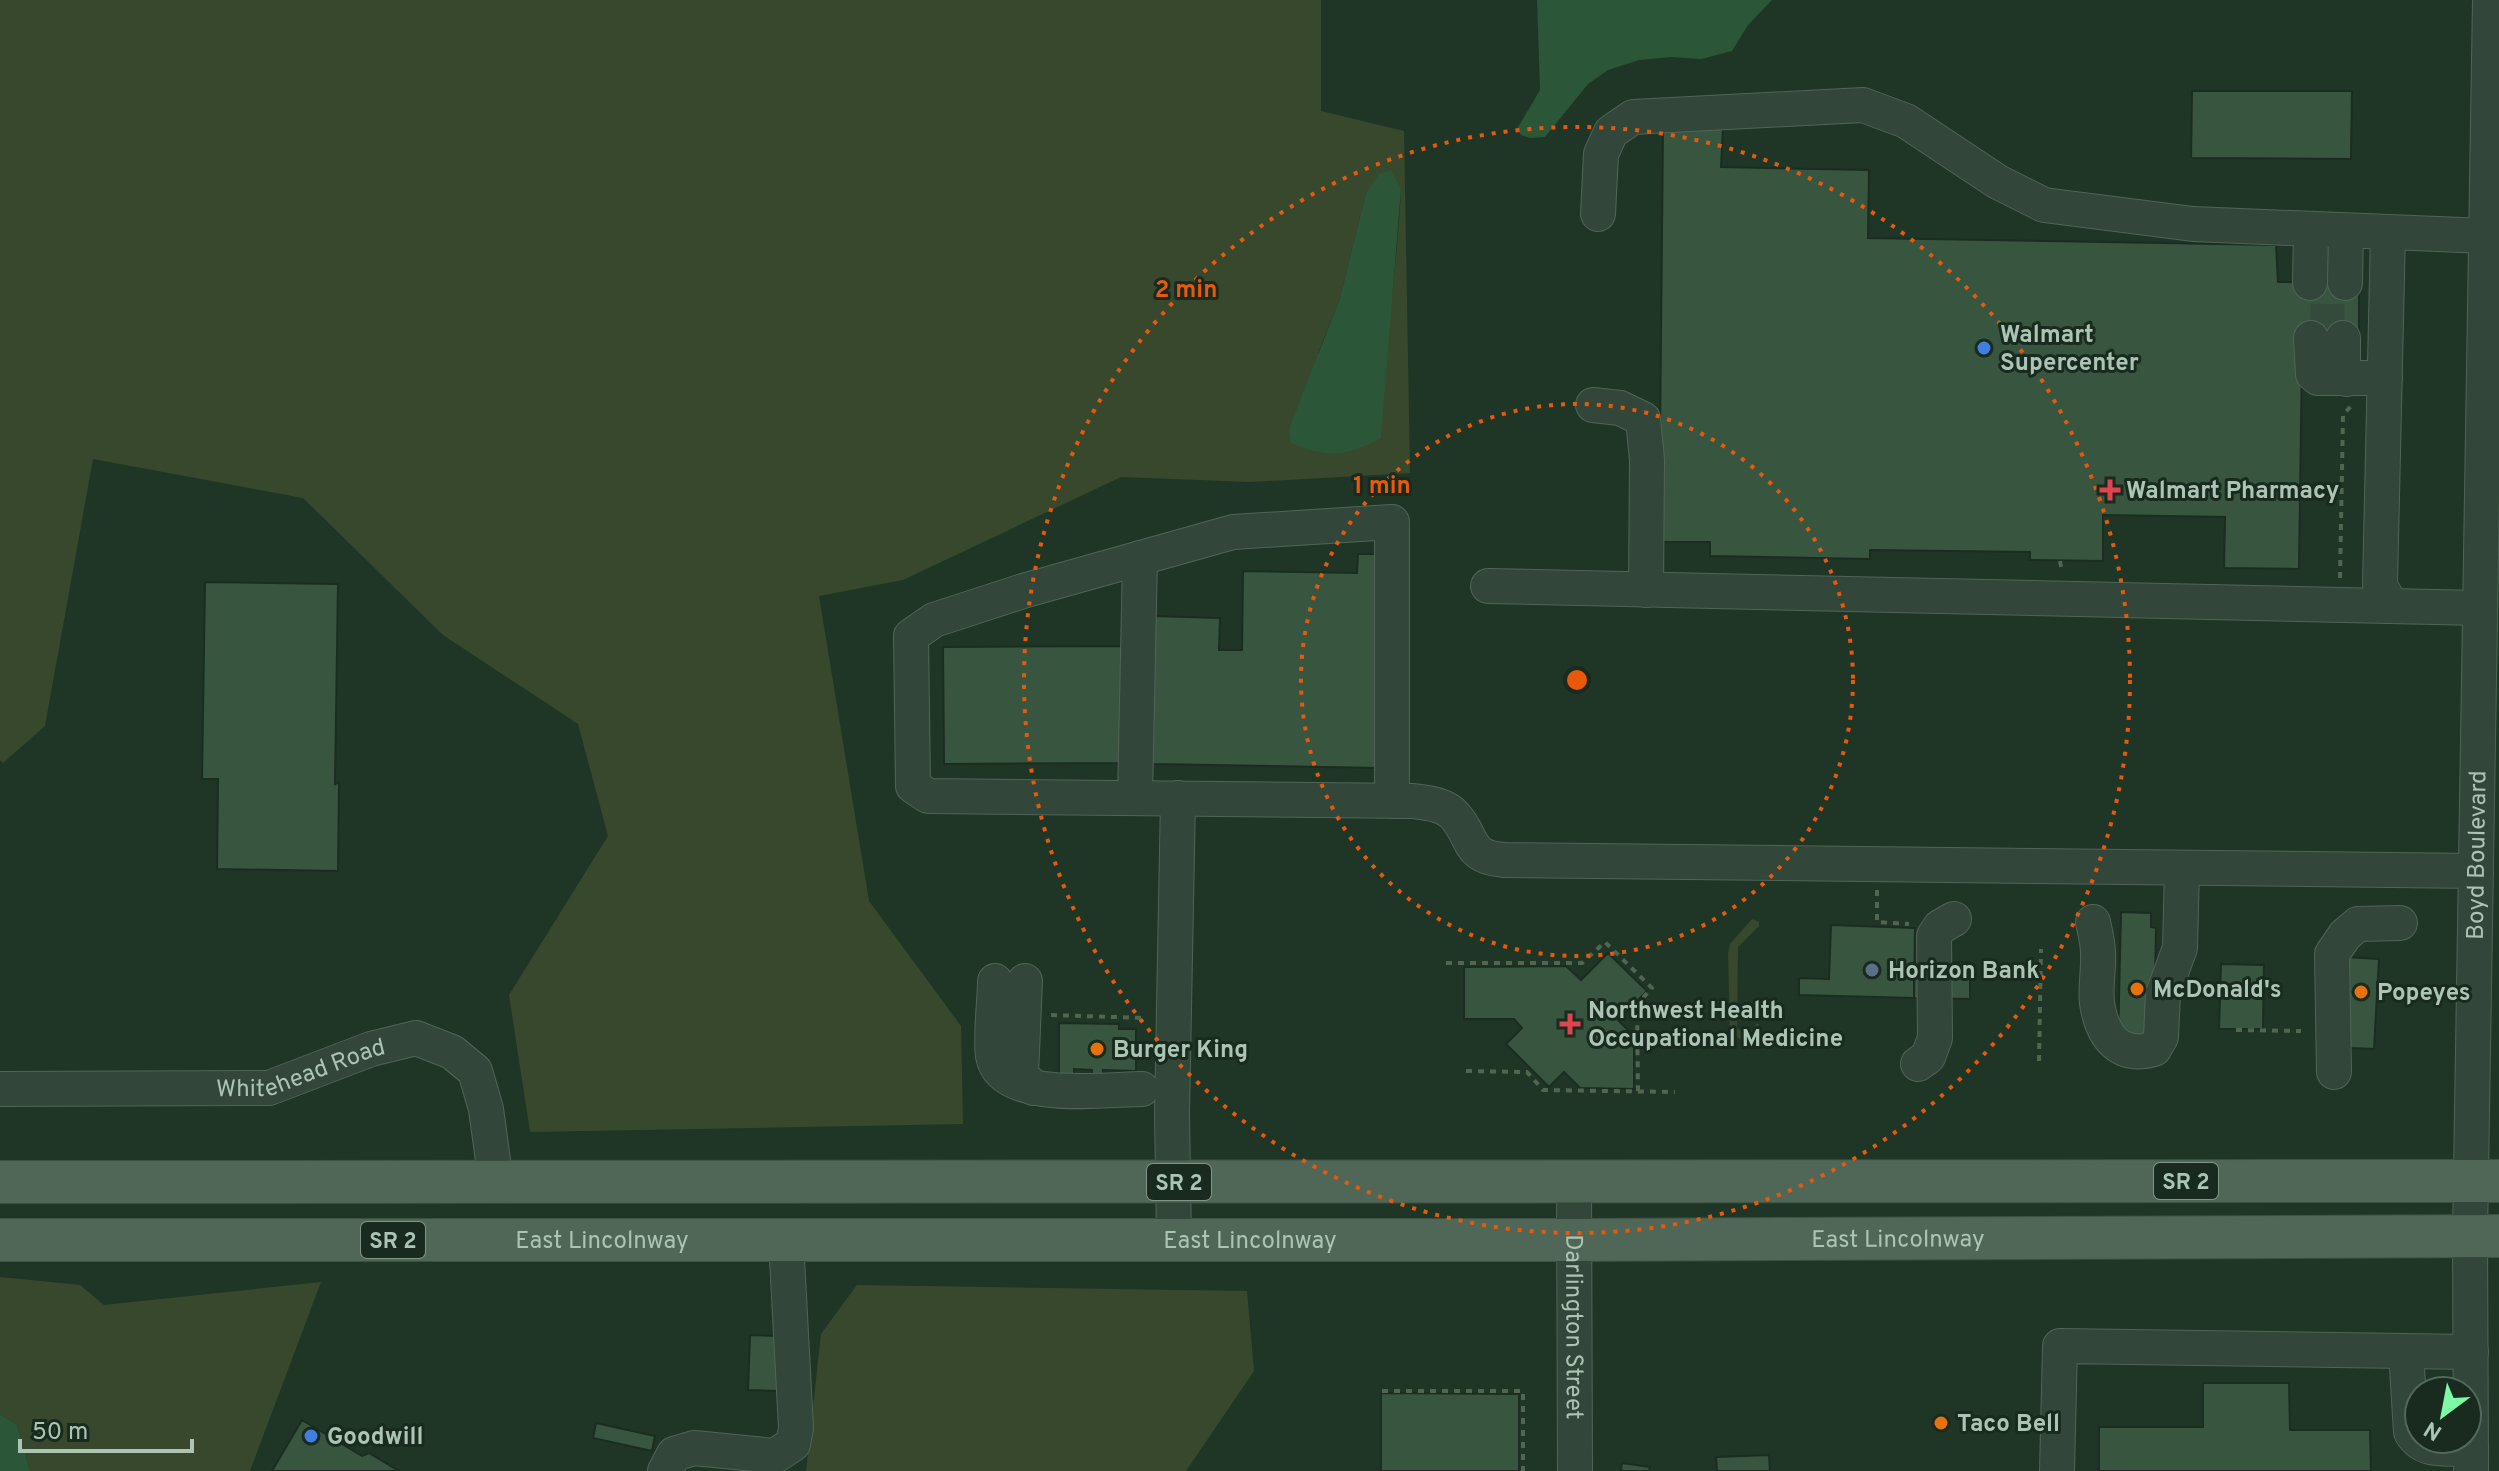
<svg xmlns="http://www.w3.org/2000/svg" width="2499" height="1471" font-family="Overpass,sans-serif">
	<rect width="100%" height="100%" fill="#1f3626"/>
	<path fill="#38482d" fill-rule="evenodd" d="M0,0h1321v111l83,20 6,342 -160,9 -129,-5 -218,103 -84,16 50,305 92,125 2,98 -433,8 -21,-137 99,-159 -30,-112 -135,-89 -140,-137 -210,-39 -48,267 -42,37 -3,-3zM1401,189c-4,83 -18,166 -20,249l-63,-85 22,-55 26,-105z
		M1752,919l7,3v4l-21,21 -1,81 11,8 9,-13 2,2 -6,13 -12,2 -11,-8 -2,-79 2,-9z
		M0,1277l80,8 24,20 217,-23 -71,189h-220l-13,-46 -17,-11z
		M857,1285l390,6 7,80 -68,100h-380l15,-137z"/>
	<path fill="#2c5638" d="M1537,0h235l-24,25 -16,26 -31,8 -30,-2 -32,3 -31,10 -20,14 -43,53 -15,1 -9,-3 -4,-6 23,-39z
		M1391,170l10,19 -20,249c-36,19 -53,20 -90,5l-2,-14 51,-131 26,-105 13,-19z
		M0,1414l17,11 13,46h-30z"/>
	<path fill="#385540" stroke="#1a2d20" stroke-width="2" d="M2192,91h160l-1,68 -160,-1z
		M1663,127l60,2 -2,38 148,3 -1,68 408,7 2,37 81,1v55l-57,20 -3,211 -75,-1 1,-51 -122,-2v46l-73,-1v-8l-160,-2v9l-160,-3v-14h-51z
		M1358,554h24l-3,214 -227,-4 1,-148 67,2 -1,32h23l1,-79 114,2z
		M205,582l133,2 -3,200 4,-2 -1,89 -121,-2 1,-90h-16z
		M1123,646l1,117 -180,1 -1,-117z
		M2121,912l30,1v14l5,1 -2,113 -36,-1z
		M1831,925l84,3 -1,70 -115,-3v-17l30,1z
		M1608,953l39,38 -29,29 16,16v53l-54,-1 -16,-16 -15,15 -43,-43 16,-16 -8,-9h-50v-52l102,-1 15,14z
		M2346,957l33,2 -5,90 -24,-1z
		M1914,962h56v37l-56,-1z
		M2221,964l43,1 -1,64h-44z
		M1059,1023l60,1v5h17v42l-33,-1v4h-11v-4l-18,-1v5h-15z
		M750,1335l29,1 -1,55 -30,-1z
		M2203,1383h86l1,47h80l1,41h-272v-44h104z
		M1381,1393l138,1v77h-138z
		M302,1420l60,36 7,-3 30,18h-127z
		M596,1423l59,13 -3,15 -59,-13z
		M1769,1455l1,16h-53l-1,-14z
		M1622,1463l28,4 -1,4h-28z"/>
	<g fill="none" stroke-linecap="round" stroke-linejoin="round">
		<path stroke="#344b3b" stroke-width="34" stroke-dasharray="34 17" stroke-linecap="butt" d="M2327,338l1,-55"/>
		<defs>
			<g id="minor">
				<path d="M1598,214l3,-60 10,-22 22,-15 230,-12 43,16 92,61 46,23 149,19 293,12"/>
				<path d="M2388,232l-8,353 11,21"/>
				<path d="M2310,283l1,-54"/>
				<path d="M2345,283l1,-52"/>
				<path d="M2311,338l2,36 5,4h67"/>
				<path d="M2343,338v36l4,5"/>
				<path d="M1593,405l27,3 23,11 4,41 -1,130"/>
				<path d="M1488,586l992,22"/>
				<path d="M1135,798l5,-240"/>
				<path d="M1392,801v-279l-159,10 -210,59 -89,29 -23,16 2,150 15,10 485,5c14,2 32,3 42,15 20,23 11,41 49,44l972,11"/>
				<path d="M2093,922c2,10 5,21 5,31 1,16 -3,34 -1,50 5,33 22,56 57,46l7,-12 2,-43 17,-46 2,-80"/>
				<path d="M995,981c0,20 -5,56 -2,75 9,48 113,33 149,33"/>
				<path d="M1025,981l-4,94 13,13"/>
				<path d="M1918,1064l10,-7 7,-19 -1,-102 6,-9 14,-8"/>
				<path d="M2334,1072l-2,-118 13,-19 13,-11 42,-1"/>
				<path id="s1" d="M0,1089l269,-1 102,-39 45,-11 36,14 23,19 11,38 10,73"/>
				<path id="s2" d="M1574,1181l1,290"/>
				<path d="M1174,1240l-2,-126 6,-316"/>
				<path d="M2406,1352l5,80c12,22 37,16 60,16"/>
				<path d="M665,1471l9,-17 20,-6 81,8 18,-12 3,-16 -10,-188"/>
				<path d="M2057,1471l3,-125 411,6"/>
				<path id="s3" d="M2471,1471l-1,-236 20,-1235"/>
			</g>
			<g id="major">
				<path d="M0,1182l2499,-1"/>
				<path id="s4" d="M0,1240h1575l924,-4"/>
			</g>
		</defs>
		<use href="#minor" stroke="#506557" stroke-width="36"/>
		<use href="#major" stroke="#3c5142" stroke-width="44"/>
		<path stroke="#52654f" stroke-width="4" stroke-dasharray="6 6" stroke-linecap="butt" d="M2060,561l2,11
			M2340,578l3,-163 8,-9
			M1877,890v32l32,2
			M1446,963h136l23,-21 47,46 -15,16 1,87
			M1051,1015l94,3
			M2236,1030l65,1
			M2039,1061l2,-112
			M1466,1071l61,1 16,18 132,2
			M1382,1391h141v80"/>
		<use href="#minor" stroke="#324739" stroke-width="34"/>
		<use href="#major" stroke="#506757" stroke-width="42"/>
	</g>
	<g fill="none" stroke="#e8590c" stroke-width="4" stroke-dasharray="4 8">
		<circle cx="1577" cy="680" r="276"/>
		<circle cx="1577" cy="680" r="553"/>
	</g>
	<g fill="#3f7fe0" stroke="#182b1e" stroke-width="3">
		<circle cx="1984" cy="348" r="8"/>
		<circle cx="311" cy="1436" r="8"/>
	</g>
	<g fill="#e0444e" stroke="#182b1e" stroke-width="3">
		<path d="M2106 478h8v8h8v8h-8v8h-8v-8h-8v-8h8z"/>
		<path d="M1566 1012h8v8h8v8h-8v8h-8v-8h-8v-8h8z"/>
	</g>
	<circle fill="#5c6f8a" stroke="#182b1e" stroke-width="3" cx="1872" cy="970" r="8"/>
	<g fill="#e8710a" stroke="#182b1e" stroke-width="3">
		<circle cx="2137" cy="989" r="8"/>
		<circle cx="2361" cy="992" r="8"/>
		<circle cx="1097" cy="1049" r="8"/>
		<circle cx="1941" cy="1423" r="8"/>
	</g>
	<g text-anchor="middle" stroke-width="6" stroke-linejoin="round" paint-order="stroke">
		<g fill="#182b1e" stroke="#809687" stroke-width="2">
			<rect x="2154" y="1163" width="64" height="36" rx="6"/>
			<rect x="1147" y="1164" width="64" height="36" rx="6"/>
			<rect x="361" y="1222" width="64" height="36" rx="6"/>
		</g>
		<g font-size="22" font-weight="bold" fill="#acc4b4">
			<text x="2186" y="1189">SR 2</text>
			<text x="1179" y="1190">SR 2</text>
			<text x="393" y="1248">SR 2</text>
		</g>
		<g font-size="24" font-weight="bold" fill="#acc4b4" stroke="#182b1e" text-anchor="start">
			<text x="2000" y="342">Walmart<tspan x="2000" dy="28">Supercenter</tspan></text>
			<text x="2126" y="498">Walmart Pharmacy</text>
			<text x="1888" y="978">Horizon Bank</text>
			<text x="2153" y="997">McDonald's</text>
			<text x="2377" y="1000">Popeyes</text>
			<text x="1588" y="1018">Northwest Health<tspan x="1588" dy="28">Occupational Medicine</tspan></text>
			<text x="1113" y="1057">Burger King</text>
			<text x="1957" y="1431">Taco Bell</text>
			<text x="327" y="1444">Goodwill</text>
		</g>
		<g font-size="24" fill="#acc4b4" stroke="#182b1e">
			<text dy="8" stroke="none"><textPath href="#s3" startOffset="616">Boyd Boulevard</textPath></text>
			<text dy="8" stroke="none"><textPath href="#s1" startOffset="304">Whitehead Road</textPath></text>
			<text dy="8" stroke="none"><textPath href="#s4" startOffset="1898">East Lincolnway</textPath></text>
			<text dy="8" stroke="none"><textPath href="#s4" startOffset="602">East Lincolnway</textPath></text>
			<text dy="8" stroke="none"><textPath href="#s4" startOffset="1250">East Lincolnway</textPath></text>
			<text dy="8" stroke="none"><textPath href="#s2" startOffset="146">Darlington Street</textPath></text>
		</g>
	</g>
	<circle cx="1577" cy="680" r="12" fill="#e8590c" stroke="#182b1e" stroke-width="4"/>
	<g font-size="24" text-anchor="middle" font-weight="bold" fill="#e8590c" stroke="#182b1e" stroke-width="6" stroke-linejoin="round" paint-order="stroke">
		<text x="1186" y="297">2 min</text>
		<text x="1382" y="493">1 min</text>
	</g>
	<g transform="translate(2443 1415) rotate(212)"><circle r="38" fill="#182b1e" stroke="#53685a" stroke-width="2"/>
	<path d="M0-6L14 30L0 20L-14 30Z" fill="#7cfaa6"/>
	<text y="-12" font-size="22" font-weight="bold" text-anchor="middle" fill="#acc4b4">N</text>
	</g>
	<path d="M20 1439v12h172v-12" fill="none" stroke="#acc4b4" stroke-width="4"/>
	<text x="32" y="1439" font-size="24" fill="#acc4b4" stroke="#182b1e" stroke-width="6" paint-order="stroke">50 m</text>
</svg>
